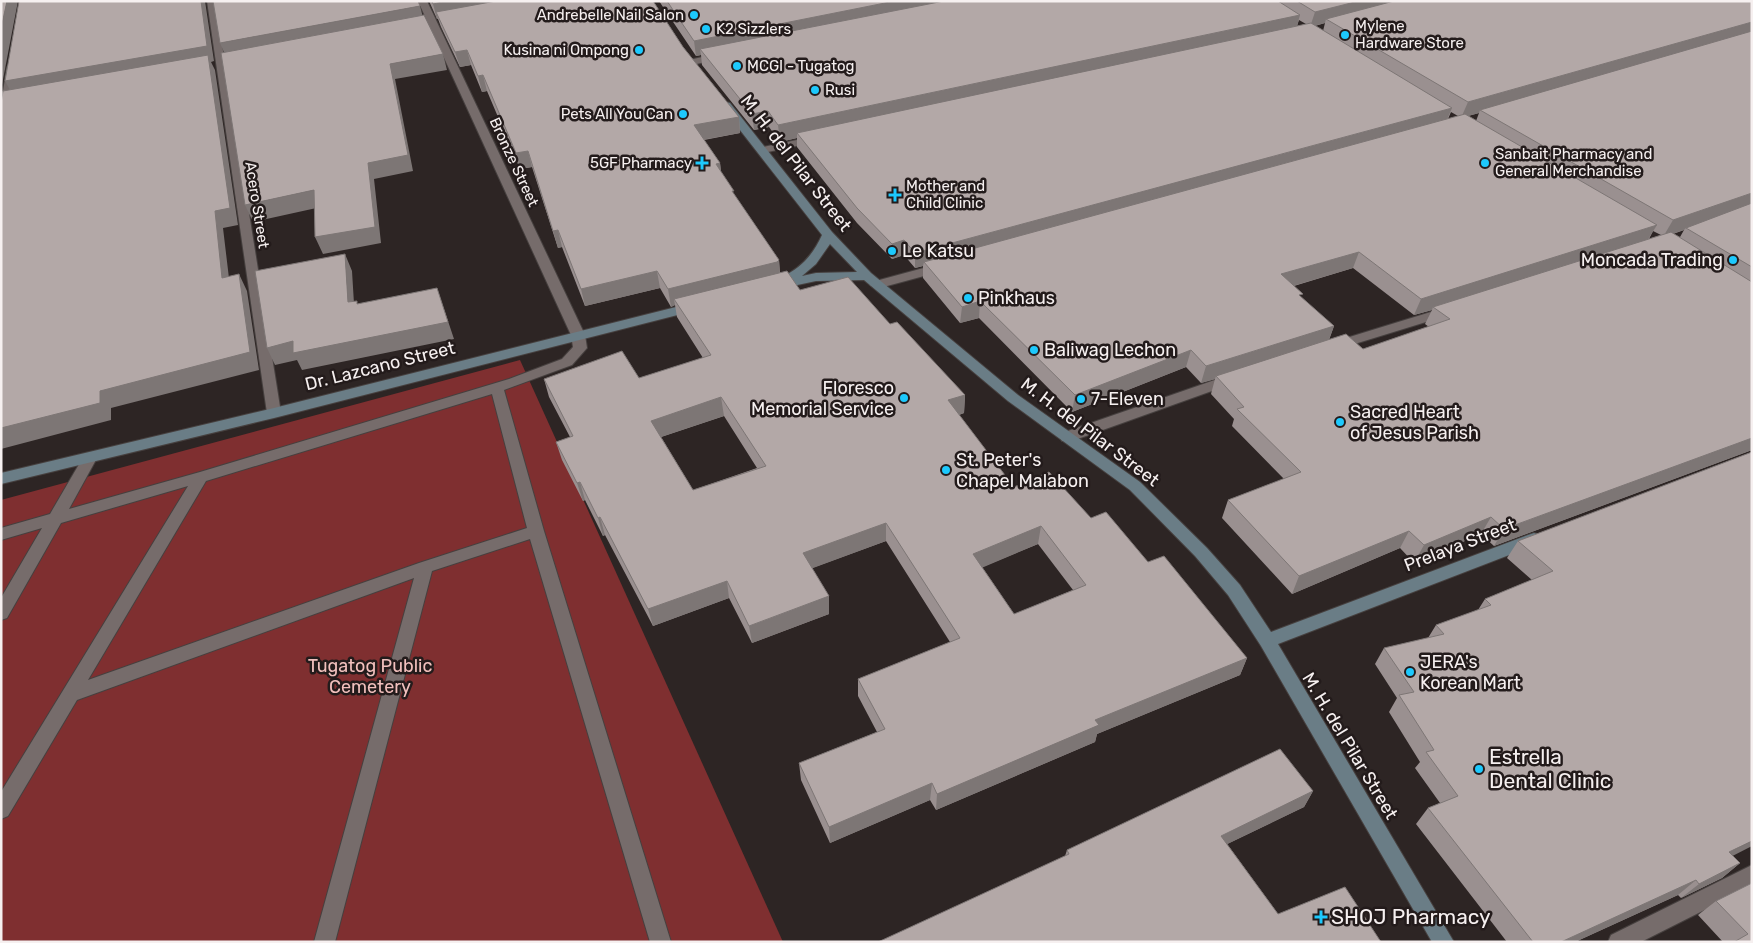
<svg xmlns="http://www.w3.org/2000/svg" width="1753" height="943" font-family="Rubik,sans-serif">
	<rect width="100%" height="100%" fill="#2d2524"/>
	<path fill="#7f2f30" d="M520,360l263,582h-782v-442z"/>
	<g fill="none" stroke-linecap="round" stroke-linejoin="round">
		<defs>
			<path id="lane" d="M578,331l7,4 2,13 -15,17 -68,25 40,141 127,411h-21l-120,-403 -98,32 -97,371h-21l100,-364 -337,122 -69,116 -7,3v-27l187,-306 -127,37 -54,95 -6,2v-22l41,-70 -41,12v-12l49,-14 35,-60 5,-1 5,1 2,4 -28,51 131,-37 309,-93 53,-20 11,-12 -2,-12zM492,394l35,134 -108,35 -331,117 118,-199z"/>
			<path id="street" d="M207,1h8l66,412 -2,3h-10l-2,-3z
				M418,1h9l158,334 -2,3 -5,1 -7,-4z
				M720,53l5,3 -2,2 -31,7 -5,-3 2,-2z
				M12,64l5,3 -11,70 -5,3v-37l6,-36z
				M816,136l5,3 -1,2 -57,12 -5,-3 5,-3z
				M942,263l6,4 -2,3 -70,19 -6,-4 2,-3z
				M1447,307l5,1 1,3 -1,3 -117,36 -7,-4 2,-3z
				M1232,374l5,2 2,3 -2,3 -165,59h-10l-2,-4 2,-4z
				M1752,865v21l-111,56h-33l3,-7z"/>
			<path id="secondary" d="M726,102l4,1 102,129 39,41 147,122 122,87 67,66 33,37 31,47 257,-97 6,-2 6,2 2,4 -2,4 -262,101 176,298h-22l-171,-296 -33,-51 -33,-39 -65,-66 -122,-89 -144,-121 -48,1 -42,9 -4,-1 -2,-3 2,-3 10,-2 2,-4c19,-9 31,-22 40,-42l-100,-128 -1,-2 1,-2zM830,244l27,28 -41,1 -14,3 14,-12z
				M696,302l6,4 -1,3 -427,109 -273,66v-11l273,-65z"/>
		</defs>
		<use href="#lane" stroke="#46403f" stroke-width="2"/>
		<use href="#street" stroke="#46403f" stroke-width="2"/>
		<use href="#secondary" stroke="#46403f" stroke-width="2"/>
		<use href="#lane" fill="#766c6b" fill-rule="evenodd"/>
		<use href="#street" fill="#766c6b" fill-rule="evenodd"/>
		<use href="#secondary" fill="#6a7d86" fill-rule="evenodd"/>
	</g>
	<path fill="#9a9090" fill-rule="evenodd" d="M429,1h224l30,46 56,70 1,16 -36,7 16,23 1,9 13,23 45,65 1,13 20,17 90,34 75,71 -1,18 -5,2 55,72 77,31 57,44 99,96 -7,17 -143,59 -2,8 -159,68 -6,-10 -100,43 -29,-63 -2,-17 78,-31 -19,-36v-17l92,-37 -64,-101 -74,27 17,28v18l-77,29 -23,-45 -76,28 -48,-91 -2,1 -18,-36 -2,1 -21,-41 -6,-18 14,-5 -21,-40 -5,-18 95,-1 64,-20 -26,-41 -2,-12 -4,2 -11,-19 -75,18 -23,-59 -4,1 -26,-81 -12,2 -33,-78 -5,1 -11,-27 -11,2 -19,-40 -3,-8h-1zM724,416l33,52 -64,22 -32,-53zM1038,544l35,46 -59,24 -32,-47z
		M659,1h1093v449l-258,96 -13,-12 -67,29 -14,-15 -108,46 -70,-76 6,-18 56,-21 -52,-53 2,-7 -23,-25 4,-15 -14,4 -15,-16 -114,45 -93,-94 -19,5 -37,-45v-12l-8,2 -11,-13 -12,4 -35,-36 -60,-76v-9l-17,4 -11,-15 -15,3 -52,-65 -1,-10 -5,1zM1299,20l7,4 -9,2zM1325,23l-2,8 -8,-5zM1451,112l7,4 -10,3zM1479,113l-3,8 -8,-5zM1684,230l-4,7 -7,-3zM1653,231l8,4 -12,4zM1353,268l61,47 18,-5 -7,14 4,3 -66,22 -34,-9 5,-14 -33,-28 -7,-12z
		M1752,452l-19,404 7,7 -18,15 -41,20 -3,-3 -103,47h-68l-91,-118 12,-16 12,-5 -25,-35 5,-6 -31,-50 8,-14 -22,-34 9,-16 44,-10 8,-13 42,-15 7,-11 47,-19 -25,-22 11,-17z
		M1313,791l-9,16 -77,37 51,70 -213,-58 2,-6z
		M1752,883v59h-29l-25,-27 18,-14z"/>
	<path fill="#7d7675" d="M7,1h11l-17,89v-61z
		M201,1h4l9,60 -3,1 4,8 23,155 -15,3 8,67 -217,-198 -9,-16z
		M447,1h81l-92,11 2,7h-1l-4,-15z
		M895,1h73l-268,48 1,6 -5,1 -2,-15z
		M1359,1h55l-88,18 -1,4 -15,4 5,-15z
		M420,6l4,15 -197,38 -7,-16z
		M1300,15l-4,15 -499,103v5l-17,4 -2,-17z
		M1752,22v13l-272,75 -1,3 -18,5 7,-16z
		M467,50l4,15 -11,2 -5,-15z
		M443,54l4,16 -52,9 18,92 -39,8 7,64 -58,11 -8,-17 53,-74 22,-99z
		M483,75l4,16 -5,1 -4,-16z
		M1452,108l-6,14 -522,140 -1,4 -8,2v-15z
		M768,111l1,16 -15,3 -2,-16z
		M739,117l1,16 -44,8 -2,-16z
		M528,151l4,16 -12,2 -4,-16z
		M720,163l2,17 -6,-16z
		M314,190l7,17 -68,15 -8,-17z
		M1752,193v13l-66,22 -2,2 -21,7 10,-17z
		M1657,225l-10,16 -214,66 -1,3 -18,5 7,-16z
		M558,230l4,17 -4,1 -5,-17z
		M904,240v15l-12,4v-15z
		M1359,252l-6,16 -77,23 5,-17z
		M345,254l7,17 3,49 -7,-18z
		M779,260l1,17 -106,22 1,6 -4,2 -3,-18z
		M657,271l3,17 -75,18 -4,-17z
		M239,274l8,17 12,79 -148,38v12l-110,29v-21l99,-37z
		M437,288l17,51 -152,31 -5,-10 -22,5 -8,-17z
		M980,301l-1,17 -19,5 2,-16z
		M1334,326l-6,16 -112,34 -1,3 -14,4 5,-17z
		M1191,350l-5,17 -114,45 3,-17z
		M965,395l-1,18 -17,6 1,-19z
		M721,397l3,19 -69,23 -4,-18z
		M1752,438v12l-258,96 10,-17z
		M580,482l5,18 -2,1 -6,-18z
		M600,517l5,18 -2,1 -5,-18z
		M1491,517l-10,17 -67,29 10,-18z
		M886,523v18l-81,30 -2,-18z
		M1041,526l-3,18 -66,28 1,-18z
		M1409,531l-9,17 -108,46 7,-18z
		M727,581l2,17 -76,28 -5,-17z
		M829,596v18l-77,29 -3,-17z
		M1247,658l-7,17 -143,59 -2,8 -159,68 1,-16 158,-74z
		M932,783l-2,17 -100,43 -1,-16z
		M1313,791l-9,16 -91,44 8,-15z
		M1752,841v5l-41,21 18,-15z
		M1740,863l-18,15 -41,20 18,-14z
		M1696,880l-18,15 -103,47h-14z"/>
	<path fill="#b3a8a7" stroke="#7d7675" fill-rule="evenodd" d="M1,1h6l-6,28z
		M19,1h182l6,45 -202,35z
		M213,1h205l2,5 -200,37z
		M432,1h15l-14,3z
		M496,1h157l30,46 56,70 -45,8 26,38 -4,1 18,27h-2l47,69 -2,2 -109,27 -11,-18 -76,18 -23,-59 -5,1 -25,-80 -12,2 -33,-78 -5,1 -11,-26 -12,2 -19,-40z
		M667,1h228l-201,40z
		M944,1h334l22,14 -522,110 -10,-14 -16,3 -52,-65z
		M1297,1h62l-44,11z
		M1394,1h358v21l-284,80 -142,-83z
		M424,15l19,39 -53,10 18,91 -40,8 7,64 -60,10 -1,-47 -69,15 -24,-152z
		M1311,23l141,85 -537,145 -11,-13 -12,4 -35,-36 -60,-75z
		M1752,31v162l-79,27 -193,-110z
		M208,55l22,153 -15,3 7,67 17,-4 11,78 -150,39v12l-99,25v-325l2,-12z
		M1465,114l192,111 -236,74 -62,-47 -78,22 22,20 -4,1 35,31 -128,40 -15,-16 -116,45 -95,-94 -18,6 -38,-45z
		M1752,203v64l-66,-39z
		M1671,232l81,50v156l-248,91 -13,-12 -67,28 -15,-14 -110,45 -71,-76 73,-28 -64,-63 7,-2 -28,-31 130,-42 17,15 87,-30 -17,-12z
		M345,254l3,48 9,-1v3l80,-16 11,34 -155,31v-12l-26,7 -12,-77z
		M787,271l13,19 48,-13 42,47 7,-2 68,73 -17,5 66,87 35,-15 42,46 15,-6 42,50 16,-6 83,102 -152,62 4,5 -162,69 -5,-11 -103,44 -30,-64 86,-34 -27,-50 102,-41 -74,-115 -83,30 26,43 -80,30 -22,-45 -79,28 -48,-92 -2,1 -18,-36 -3,1 -21,-41 17,-6 -29,-57 78,-28 17,27 72,-23 -37,-56zM721,397l45,69 -73,24 -42,-69zM1041,526l45,59 -72,29 -41,-60z
		M1752,452v389l-23,11 11,11 -41,21 -3,-4 -135,62h-28l-105,-134 30,-12 -32,-44 8,-2 -35,-55 15,-3 -30,-44 60,-14 -8,-9 55,-20 -6,-6 68,-28 -35,-30z
		M1280,749l33,42 -92,45 57,78 67,-27 36,55h-503l191,-88 -2,-4z
		M1752,883v59h-18l14,-8 -32,-33z"/>
	<g fill="#1dc9fd" stroke="#231b1b" stroke-width="2">
		<circle cx="694" cy="15" r="5"/>
		<circle cx="706" cy="29" r="5"/>
		<circle cx="1345" cy="35" r="5"/>
		<circle cx="639" cy="50" r="5"/>
		<circle cx="737" cy="66" r="5"/>
		<circle cx="815" cy="90" r="5"/>
		<circle cx="683" cy="114" r="5"/>
		<path d="M699.5 155.5h5v5h5v5h-5v5h-5v-5h-5v-5h5z"/>
		<circle cx="1485" cy="163" r="5"/>
		<path d="M892.5 187.5h5v5h5v5h-5v5h-5v-5h-5v-5h5z"/>
		<circle cx="892" cy="251" r="5"/>
		<circle cx="1733" cy="260" r="5"/>
		<circle cx="968" cy="298" r="5"/>
		<circle cx="1034" cy="350" r="5"/>
		<circle cx="904" cy="398" r="5"/>
		<circle cx="1081" cy="399" r="5"/>
		<circle cx="1340" cy="422" r="5"/>
		<circle cx="946" cy="470" r="5"/>
		<circle cx="1410" cy="672" r="5"/>
		<circle cx="1479" cy="769" r="5"/>
		<path d="M1318.5 909.5h5v5h5v5h-5v5h-5v-5h-5v-5h5z"/>
	</g>
	<g text-anchor="middle" stroke-width="5" stroke-linejoin="round" paint-order="stroke">
		<g font-size="15" fill="#f6f0f0" stroke="#231b1b" text-anchor="start">
			<text x="684" y="20" text-anchor="end">Andrebelle Nail Salon</text>
			<text x="1355" y="31">Mylene<tspan x="1355" dy="17">Hardware Store</tspan></text>
			<text x="716" y="34">K2 Sizzlers</text>
			<text x="629" y="55" text-anchor="end">Kusina ni Ompong</text>
			<text x="747" y="71">MCGI - Tugatog</text>
			<text x="825" y="95">Rusi</text>
			<text x="673" y="119" text-anchor="end">Pets All You Can</text>
			<text x="1495" y="159">Sanbait Pharmacy and<tspan x="1495" dy="17">General Merchandise</tspan></text>
			<text x="692" y="168" text-anchor="end">5GF Pharmacy</text>
			<text x="906" y="191">Mother and<tspan x="906" dy="17">Child Clinic</tspan></text>
		</g>
		<g font-size="15" fill="#f6f0f0" stroke="#231b1b">
			<text transform="translate(514 162) rotate(65)" y="5">Bronze Street</text>
			<text transform="translate(257 205) rotate(81)" y="5">Acero Street</text>
		</g>
		<g font-size="18" fill="#f6f0f0" stroke="#231b1b">
			<text transform="translate(796 163) rotate(52)" y="6">M. H. del Pilar Street</text>
			<text transform="translate(380 366) rotate(-14)" y="6">Dr. Lazcano Street</text>
			<text transform="translate(1090 432) rotate(37)" y="6">M. H. del Pilar Street</text>
			<text transform="translate(1460 545) rotate(-21)" y="6">Prelaya Street</text>
			<text transform="translate(1350 746) rotate(59)" y="6">M. H. del Pilar Street</text>
		</g>
		<g font-size="18" fill="#f6f0f0" stroke="#231b1b" text-anchor="start">
			<text x="902" y="257">Le Katsu</text>
			<text x="1723" y="266" text-anchor="end">Moncada Trading</text>
			<text x="978" y="304">Pinkhaus</text>
			<text x="1044" y="356">Baliwag Lechon</text>
			<text x="894" y="394" text-anchor="end">Floresco<tspan x="894" dy="21">Memorial Service</tspan></text>
			<text x="1091" y="405">7-Eleven</text>
			<text x="1350" y="418">Sacred Heart<tspan x="1350" dy="21">of Jesus Parish</tspan></text>
			<text x="956" y="466">St. Peter's<tspan x="956" dy="21">Chapel Malabon</tspan></text>
			<text x="1420" y="668">JERA's<tspan x="1420" dy="21">Korean Mart</tspan></text>
		</g>
		<g font-size="18" fill="#f2c0bd" stroke="#231b1b">
			<text x="370" y="672">Tugatog Public<tspan x="370" dy="21">Cemetery</tspan></text>
		</g>
		<g font-size="21" fill="#f6f0f0" stroke="#231b1b" text-anchor="start">
			<text x="1489" y="764">Estrella<tspan x="1489" dy="24">Dental Clinic</tspan></text>
			<text x="1331" y="924">SHOJ Pharmacy</text>
		</g>
	</g>
	<rect width="1753" height="943" fill="none" stroke="#f6f0f0" stroke-width="5"/>
</svg>
